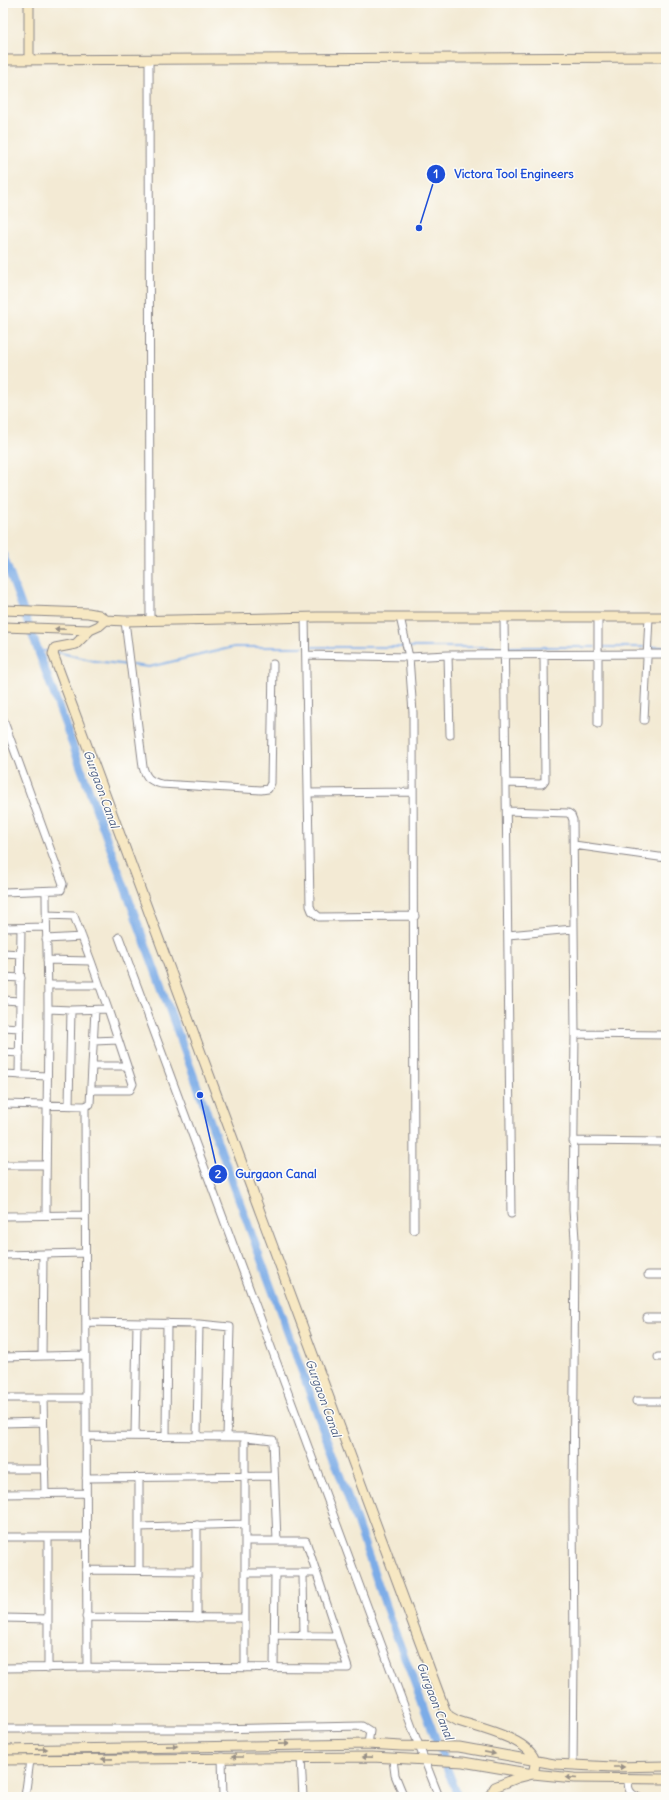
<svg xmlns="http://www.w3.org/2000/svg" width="669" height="1800" font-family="Delius,sans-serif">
	<rect width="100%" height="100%" fill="#fdfcf7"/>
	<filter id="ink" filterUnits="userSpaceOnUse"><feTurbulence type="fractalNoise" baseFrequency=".025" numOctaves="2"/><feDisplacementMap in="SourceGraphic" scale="8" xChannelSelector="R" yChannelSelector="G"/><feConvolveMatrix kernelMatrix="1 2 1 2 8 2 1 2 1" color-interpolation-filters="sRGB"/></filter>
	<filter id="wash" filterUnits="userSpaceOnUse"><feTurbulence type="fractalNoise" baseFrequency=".012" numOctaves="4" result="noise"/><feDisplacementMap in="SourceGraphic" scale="16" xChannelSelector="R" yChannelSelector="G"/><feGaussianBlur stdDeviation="0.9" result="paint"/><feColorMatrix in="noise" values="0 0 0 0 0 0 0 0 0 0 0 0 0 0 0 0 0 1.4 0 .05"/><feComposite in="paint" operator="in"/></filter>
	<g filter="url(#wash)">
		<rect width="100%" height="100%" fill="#f3ead4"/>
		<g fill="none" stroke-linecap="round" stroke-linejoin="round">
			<path stroke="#7cace7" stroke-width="2" d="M308,647h287
				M600,647h45
				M650,647h16
				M38,651h13
				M57,652l38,9 33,4
				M132,665l17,2 85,-20h69"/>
			<path stroke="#7cace7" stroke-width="8" d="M3,555l350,956 36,105 69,181"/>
		</g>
	</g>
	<g filter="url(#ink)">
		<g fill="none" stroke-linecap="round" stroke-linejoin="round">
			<defs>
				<path id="street" d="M149,59l1,560
					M305,617l5,289 2,5 7,6 96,-1
					M400,617l9,40 4,56 1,517
					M504,618l7,596
					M125,621l18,146c3,11 7,14 18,17l100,6 7,-1 3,-6 2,-119
					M306,655l103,2 39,-2 218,-1
					M448,655l2,80
					M3,719l60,165 -2,6h-3l-55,2
					M644,720l5,-103
					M598,724v-107
					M507,783l31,1h4l3,-4 -1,-126
					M308,793l105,-1
					M507,811l61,2 3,2 2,5 2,214 -2,176 2,29 -2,269 1,150 -1,107
					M574,845l92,13
					M46,915l28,1 17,45
					M3,928l43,-1
					M508,935l65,-6
					M119,937l297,801 23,59
					M46,939l36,-2
					M3,953l18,1
					M47,960l44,1 17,48 -37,1 -23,-1
					M3,977l18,1
					M48,985h51
					M3,1000l17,1
					M3,1027l17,1
					M575,1034l91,1
					M94,1041l24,-1
					M3,1052l17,1
					M92,1066h35
					M3,1074l44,2
					M19,1075l2,-147
					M91,1090h39l3,-6 -25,-75
					M3,1104l82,2 5,-2 5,-94
					M69,1105l2,-95
					M85,1106c0,187 0,374 2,561
					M573,1141l93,1
					M3,1165h43
					M46,1215c0,-69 2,-137 2,-206 0,-40 -2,-79 -2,-118
					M3,1216l82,-1
					M3,1255l81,-2
					M648,1275h18
					M647,1318h19
					M86,1322l113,2 31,3 -3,110
					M42,1356l1,-101
					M3,1357l83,-2
					M658,1357h8
					M3,1398h83
					M43,1398l2,96
					M636,1401h30
					M3,1423l40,-1
					M86,1436l159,1 28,3 4,101
					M135,1436l2,-113
					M166,1436l1,-113
					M197,1436l2,-112
					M3,1469h42
					M86,1478l188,-2
					M139,1478v92
					M3,1494l83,-1
					M197,1525v93
					M139,1527l106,-3
					M3,1537h84
					M48,1537v131
					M86,1570l111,1
					M245,1573h71
					M303,1574l1,62
					M86,1617l159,1
					M3,1618l45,1
					M274,1635l62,1
					M3,1668l84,-1 261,1 -42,-127h-61
					M245,1668v-231
					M274,1668l1,-95
					M3,1729h213l146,-3 8,5 -2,13
					M222,1757l1,40
					M301,1757l2,40
					M393,1759l2,16 9,22
					M628,1780c0,8 1,14 10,17
					M25,1797l5,-37"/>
				<path id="secondary" d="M3,60l663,-3
					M29,60v-57
					M3,610l85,3 11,2 7,5 19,1 192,-4h349
					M3,627l87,3 9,-4 7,-6
					M90,630l-14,14 -21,4 -2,6 392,1056 4,6 9,5c18,6 74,18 77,41 0,3 -1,8 -2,12l-16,4 -22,9 -6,10
					M3,1750l365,-6 33,2 58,1 95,17 59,3 53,-1
					M3,1760l369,-3 91,5 70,12 41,4 92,1"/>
			</defs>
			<use href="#street" stroke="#8a8688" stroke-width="9"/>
			<use href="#secondary" stroke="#8a8688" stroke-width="11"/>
			<use href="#street" stroke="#fff" stroke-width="7"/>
			<use href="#secondary" stroke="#f7e8c3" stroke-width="9"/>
		</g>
		<defs><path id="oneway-solid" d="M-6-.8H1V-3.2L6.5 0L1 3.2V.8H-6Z"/></defs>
		<g fill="#978f86">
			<use href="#oneway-solid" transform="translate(60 629) rotate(-179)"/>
			<use href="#oneway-solid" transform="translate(284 1744) rotate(-1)"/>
			<use href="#oneway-solid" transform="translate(172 1746) rotate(-1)"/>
			<use href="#oneway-solid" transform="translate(42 1749) rotate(-1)"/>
			<use href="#oneway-solid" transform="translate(490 1753) rotate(11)"/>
			<use href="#oneway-solid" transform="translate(237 1757) rotate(180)"/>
			<use href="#oneway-solid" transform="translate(367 1757) rotate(-179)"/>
			<use href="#oneway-solid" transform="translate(107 1759) rotate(179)"/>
			<use href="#oneway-solid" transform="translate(619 1767)"/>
			<use href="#oneway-solid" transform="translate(571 1778) rotate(-175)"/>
		</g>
	</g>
	<g text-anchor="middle" stroke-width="3" stroke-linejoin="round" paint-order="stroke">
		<g font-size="12" font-style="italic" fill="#465980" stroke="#fdfcf7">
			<text transform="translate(101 789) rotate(70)" y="4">Gurgaon Canal</text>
			<text transform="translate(323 1398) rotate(70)" y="4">Gurgaon Canal</text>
			<text transform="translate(435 1701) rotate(69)" y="4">Gurgaon Canal</text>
		</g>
	</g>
	<path fill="none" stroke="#1d4ed8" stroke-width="1.5" d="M419 228L436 174M200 1095L218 1174"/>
	<g fill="#1d4ed8" stroke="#fdfcf7" stroke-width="1.5">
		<circle cx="419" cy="228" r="4"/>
		<circle cx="200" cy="1095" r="4"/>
		<circle cx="436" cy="174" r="10"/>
		<circle cx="218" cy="1174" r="10"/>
	</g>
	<g font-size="12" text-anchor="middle" font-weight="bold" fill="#fff">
		<text x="436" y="178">1</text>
		<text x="218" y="1178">2</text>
	</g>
	<g font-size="12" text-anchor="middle" font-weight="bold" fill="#1d4ed8" stroke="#fdfcf7" stroke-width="3" stroke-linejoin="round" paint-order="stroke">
		<text x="514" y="178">Victora Tool Engineers</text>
		<text x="276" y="1178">Gurgaon Canal</text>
	</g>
	<rect width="669" height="1800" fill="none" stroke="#fdfcf7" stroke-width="16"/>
</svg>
